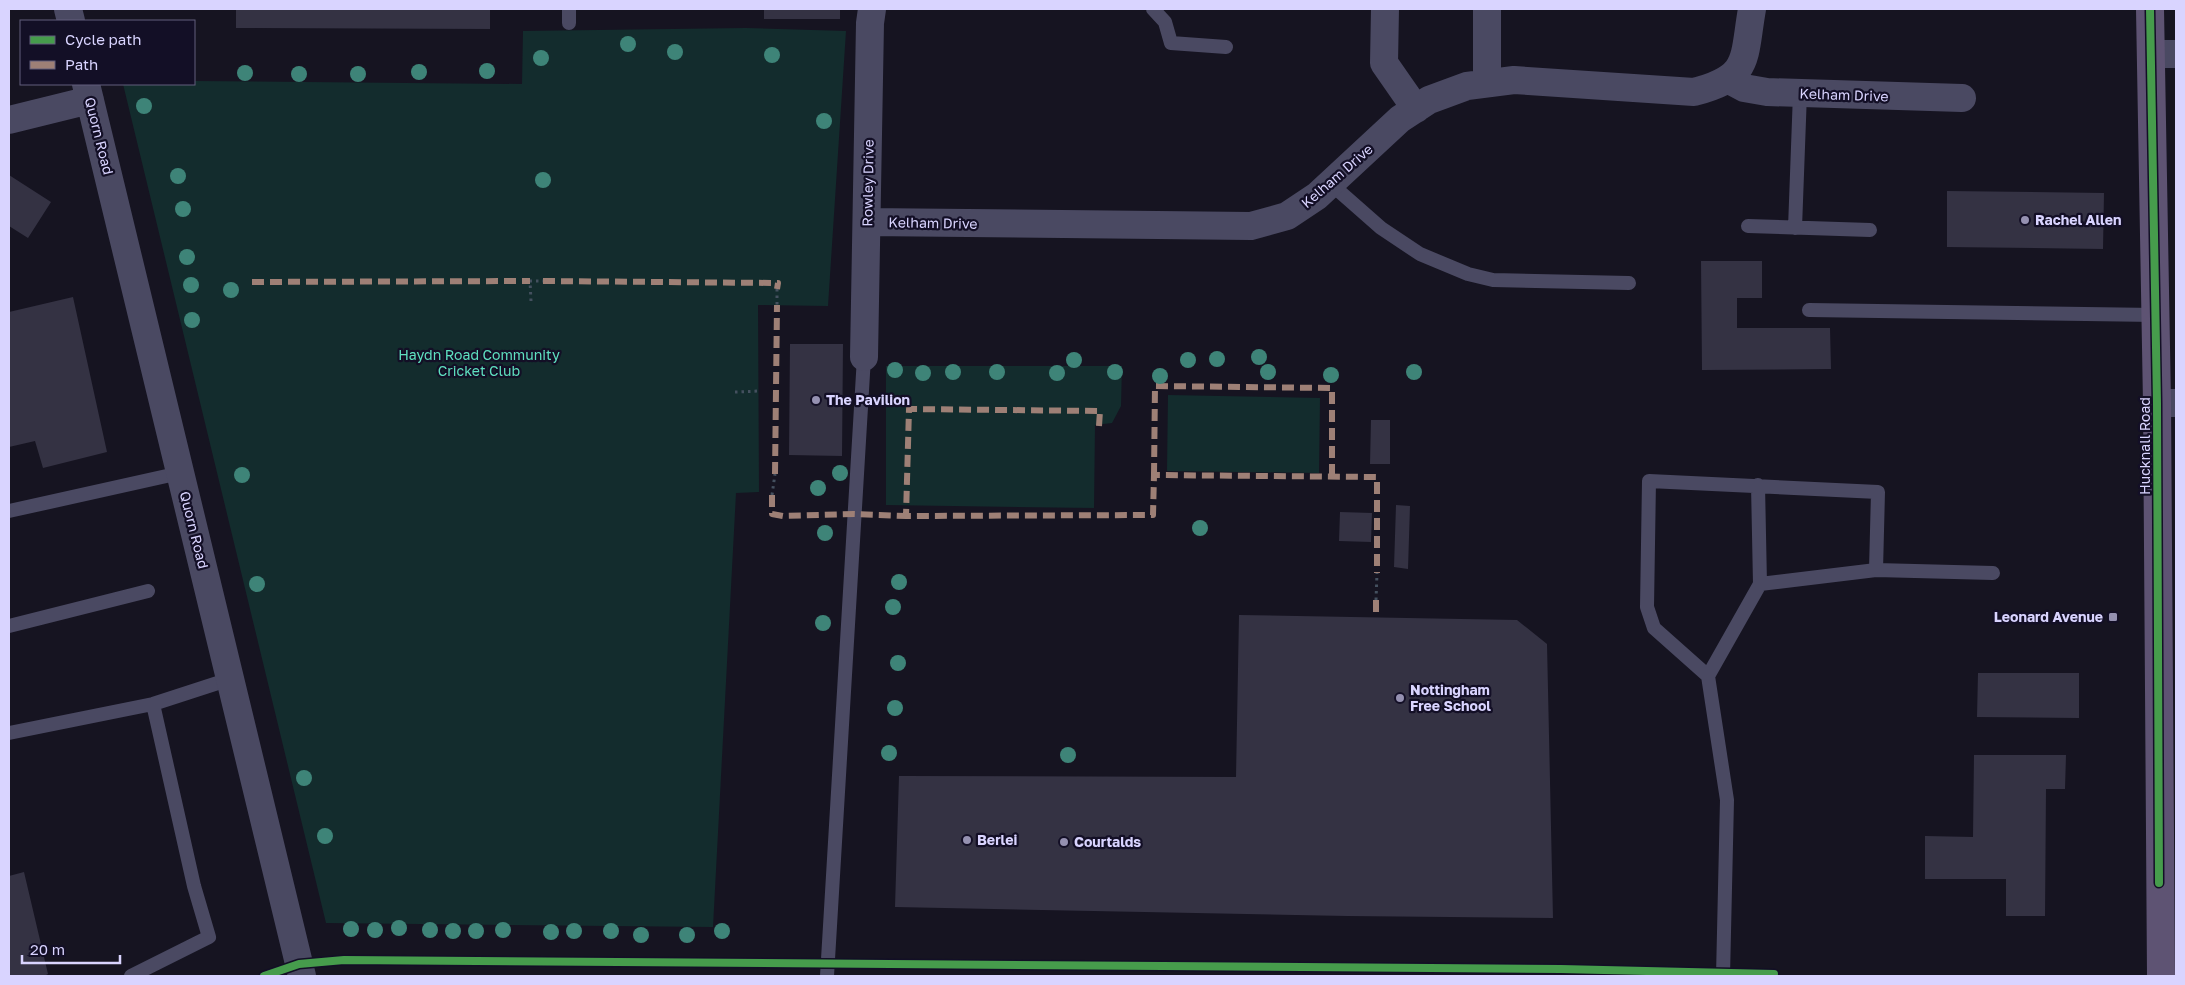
<svg xmlns="http://www.w3.org/2000/svg" width="2185" height="985" font-family="'Golos Text',sans-serif">
	<rect width="100%" height="100%" fill="#161421"/>
	<path fill="#132c2d" d="M746,28l100,3 -18,275 -70,-1 1,187 -23,1 -23,434 -387,-4 -203,-839h71v-3l328,3 1,-53z
		M886,366h236l-1,40 -9,17 -17,2 -1,83 -208,-3z
		M1168,395l152,3 -1,75 -152,-2z"/>
	<path fill="#343243" d="M236,9h254v20l-254,-1z
		M764,9h76v10h-76z
		M9,175l42,27 -23,36 -19,-12z
		M1947,191l157,2 -1,56 -156,-2z
		M1701,261h61v37h-25v30h93l1,41 -129,1z
		M73,297l34,155 -64,16 -8,-27 -26,6v-135z
		M790,344h53l-1,112 -53,-1z
		M1371,420h19v44h-20z
		M1396,505l14,1 -2,63 -14,-2z
		M1340,512l32,1 -1,29 -32,-1z
		M1239,615l278,5 30,24 6,274 -206,-2 -452,-9 4,-131 337,1z
		M1978,673h101v45l-102,-1z
		M1974,755h92l-1,34h-19l-1,127h-39v-37h-81v-43l48,1z
		M24,872l24,102 -4,2h-35v-100z"/>
	<g fill="none" stroke-linecap="round" stroke-linejoin="round">
		<path stroke="#44505f" stroke-width="3" stroke-dasharray="2.5 4" stroke-linecap="butt" d="M777,289v16
			M531,301l-1,-20h13
			M735,392l25,-1
			M772,495l3,-21
			M1376,600l1,-27"/>
		<path stroke="#4a4962" stroke-width="14" d="M569,9v14
			M1153,9l12,13 6,21 55,4
			M1331,184l50,44 39,26 48,20 25,6 136,3
			M1748,226l122,4
			M1795,228l5,-135
			M1809,310l347,5
			M1758,485l2,99
			M9,511l171,-38
			M1876,570l117,3
			M9,626l139,-35
			M1708,676l52,-92 116,-14 2,-78 -229,-11 -2,126 7,21 54,48 19,124 -4,176
			M9,733l144,-29 77,-25
			M131,976l78,-39 -15,-51 -41,-182
			M827,976l37,-619"/>
		<path stroke="#4a4962" stroke-width="28" d="M68,9l3,12
			M1385,9l-1,54 32,46
			M2151,54h25
			M1729,80l15,8 23,4 195,6
			M1487,83v-74
			M86,84l216,892
			M9,120l81,-20
			M867,222l384,4 36,-10 30,-20 83,-77 29,-19 38,-14 47,-6 180,12c57,-15 49,-32 58,-83
			M864,357l6,-334 2,-14
			M2157,403h19"/>
		<path stroke="#5e5373" stroke-width="28" d="M2150,9l7,394 4,573"/>
		<path stroke="#9e8076" stroke-width="6" stroke-dasharray="12 6" stroke-linecap="butt" d="M543,281l235,2 -1,6
			M252,282l278,-1
			M1099,426l1,-15 -191,-2 -3,107 247,-1 1,-40 223,2v96
			M775,474l2,-169
			M1154,475l1,-89 177,2v89
			M772,495v19l11,2 71,-2 52,2
			M1376,600v16"/>
		<defs>
			<path id="cycleway" d="M2150,9l7,394 2,480
				M264,976l35,-12 45,-4 1217,9 213,5"/>
		</defs>
		<use href="#cycleway" stroke="#130f26" stroke-width="11"/>
		<use href="#cycleway" stroke="#469c4c" stroke-width="8"/>
	</g>
	<g fill="#3e8478">
		<circle cx="628" cy="44" r="8"/>
		<circle cx="675" cy="52" r="8"/>
		<circle cx="772" cy="55" r="8"/>
		<circle cx="541" cy="58" r="8"/>
		<circle cx="487" cy="71" r="8"/>
		<circle cx="419" cy="72" r="8"/>
		<circle cx="245" cy="73" r="8"/>
		<circle cx="299" cy="74" r="8"/>
		<circle cx="358" cy="74" r="8"/>
		<circle cx="144" cy="106" r="8"/>
		<circle cx="824" cy="121" r="8"/>
		<circle cx="178" cy="176" r="8"/>
		<circle cx="543" cy="180" r="8"/>
		<circle cx="183" cy="209" r="8"/>
		<circle cx="187" cy="257" r="8"/>
		<circle cx="191" cy="285" r="8"/>
		<circle cx="231" cy="290" r="8"/>
		<circle cx="192" cy="320" r="8"/>
		<circle cx="1259" cy="357" r="8"/>
		<circle cx="1217" cy="359" r="8"/>
		<circle cx="1074" cy="360" r="8"/>
		<circle cx="1188" cy="360" r="8"/>
		<circle cx="895" cy="370" r="8"/>
		<circle cx="953" cy="372" r="8"/>
		<circle cx="997" cy="372" r="8"/>
		<circle cx="1115" cy="372" r="8"/>
		<circle cx="1268" cy="372" r="8"/>
		<circle cx="1414" cy="372" r="8"/>
		<circle cx="923" cy="373" r="8"/>
		<circle cx="1057" cy="373" r="8"/>
		<circle cx="1331" cy="375" r="8"/>
		<circle cx="1160" cy="376" r="8"/>
		<circle cx="840" cy="473" r="8"/>
		<circle cx="242" cy="475" r="8"/>
		<circle cx="818" cy="488" r="8"/>
		<circle cx="1200" cy="528" r="8"/>
		<circle cx="825" cy="533" r="8"/>
		<circle cx="899" cy="582" r="8"/>
		<circle cx="257" cy="584" r="8"/>
		<circle cx="893" cy="607" r="8"/>
		<circle cx="823" cy="623" r="8"/>
		<circle cx="898" cy="663" r="8"/>
		<circle cx="895" cy="708" r="8"/>
		<circle cx="889" cy="753" r="8"/>
		<circle cx="1068" cy="755" r="8"/>
		<circle cx="304" cy="778" r="8"/>
		<circle cx="325" cy="836" r="8"/>
		<circle cx="399" cy="928" r="8"/>
		<circle cx="351" cy="929" r="8"/>
		<circle cx="375" cy="930" r="8"/>
		<circle cx="430" cy="930" r="8"/>
		<circle cx="503" cy="930" r="8"/>
		<circle cx="453" cy="931" r="8"/>
		<circle cx="476" cy="931" r="8"/>
		<circle cx="574" cy="931" r="8"/>
		<circle cx="611" cy="931" r="8"/>
		<circle cx="722" cy="931" r="8"/>
		<circle cx="551" cy="932" r="8"/>
		<circle cx="641" cy="935" r="8"/>
		<circle cx="687" cy="935" r="8"/>
	</g>
	<g fill="#9591b1" stroke="#130f26" stroke-width="2">
		<circle cx="2025" cy="220" r="5"/>
		<circle cx="816" cy="400" r="5"/>
		<rect x="2108" y="612" width="10" height="10" rx="2.5"/>
		<circle cx="1400" cy="698" r="5"/>
		<circle cx="967" cy="840" r="5"/>
		<circle cx="1064" cy="842" r="5"/>
	</g>
	<g text-anchor="middle" stroke-width="4.5" stroke-linejoin="round" paint-order="stroke">
		<g font-size="14" fill="#d9d4ff" stroke="#130f26">
			<text transform="translate(1844 95) rotate(2)" y="5">Kelham Drive</text>
			<text transform="translate(99 136) rotate(76)" y="5">Quorn Road</text>
			<text transform="translate(1337 176) rotate(-41)" y="5">Kelham Drive</text>
			<text transform="translate(868 183) rotate(-89)" y="5">Rowley Drive</text>
			<text transform="translate(933 223) rotate(1)" y="5">Kelham Drive</text>
			<text transform="translate(2145 446) rotate(-90)" y="5">Hucknall Road</text>
			<text transform="translate(194 530) rotate(76)" y="5">Quorn Road</text>
		</g>
		<g font-size="14" font-weight="bold" fill="#d9d4ff" stroke="#130f26" text-anchor="start">
			<text x="2035" y="225">Rachel Allen</text>
			<text x="826" y="405">The Pavilion</text>
			<text x="2103" y="622" text-anchor="end">Leonard Avenue</text>
			<text x="1410" y="695">Nottingham<tspan x="1410" dy="16">Free School</tspan></text>
			<text x="977" y="845">Berlei</text>
			<text x="1074" y="847">Courtalds</text>
		</g>
		<g font-size="14" fill="#5fe0c0" stroke="#130f26">
			<text x="479" y="360">Haydn Road Community<tspan x="479" dy="16">Cricket Club</tspan></text>
		</g>
	</g>
	<rect width="2185" height="985" fill="none" stroke="#d9d4ff" stroke-width="20"/>
	<rect x="20" y="20" width="175" height="65" fill="#130f26" stroke="#625e7d"/>
	<rect x="30" y="36" width="25" height="8" fill="#469c4c" stroke="#625e7d"/>
	<text x="65" y="45" font-size="15" fill="#d9d4ff">Cycle path</text>
	<rect x="30" y="61" width="25" height="8" fill="#9e8076" stroke="#625e7d"/>
	<text x="65" y="70" font-size="15" fill="#d9d4ff">Path</text>
	<path d="M22 955v8h98v-8" fill="none" stroke="#d9d4ff" stroke-width="2.5"/>
	<text x="30" y="955" font-size="15" fill="#d9d4ff" stroke="#130f26" stroke-width="4" paint-order="stroke">20 m</text>
</svg>
